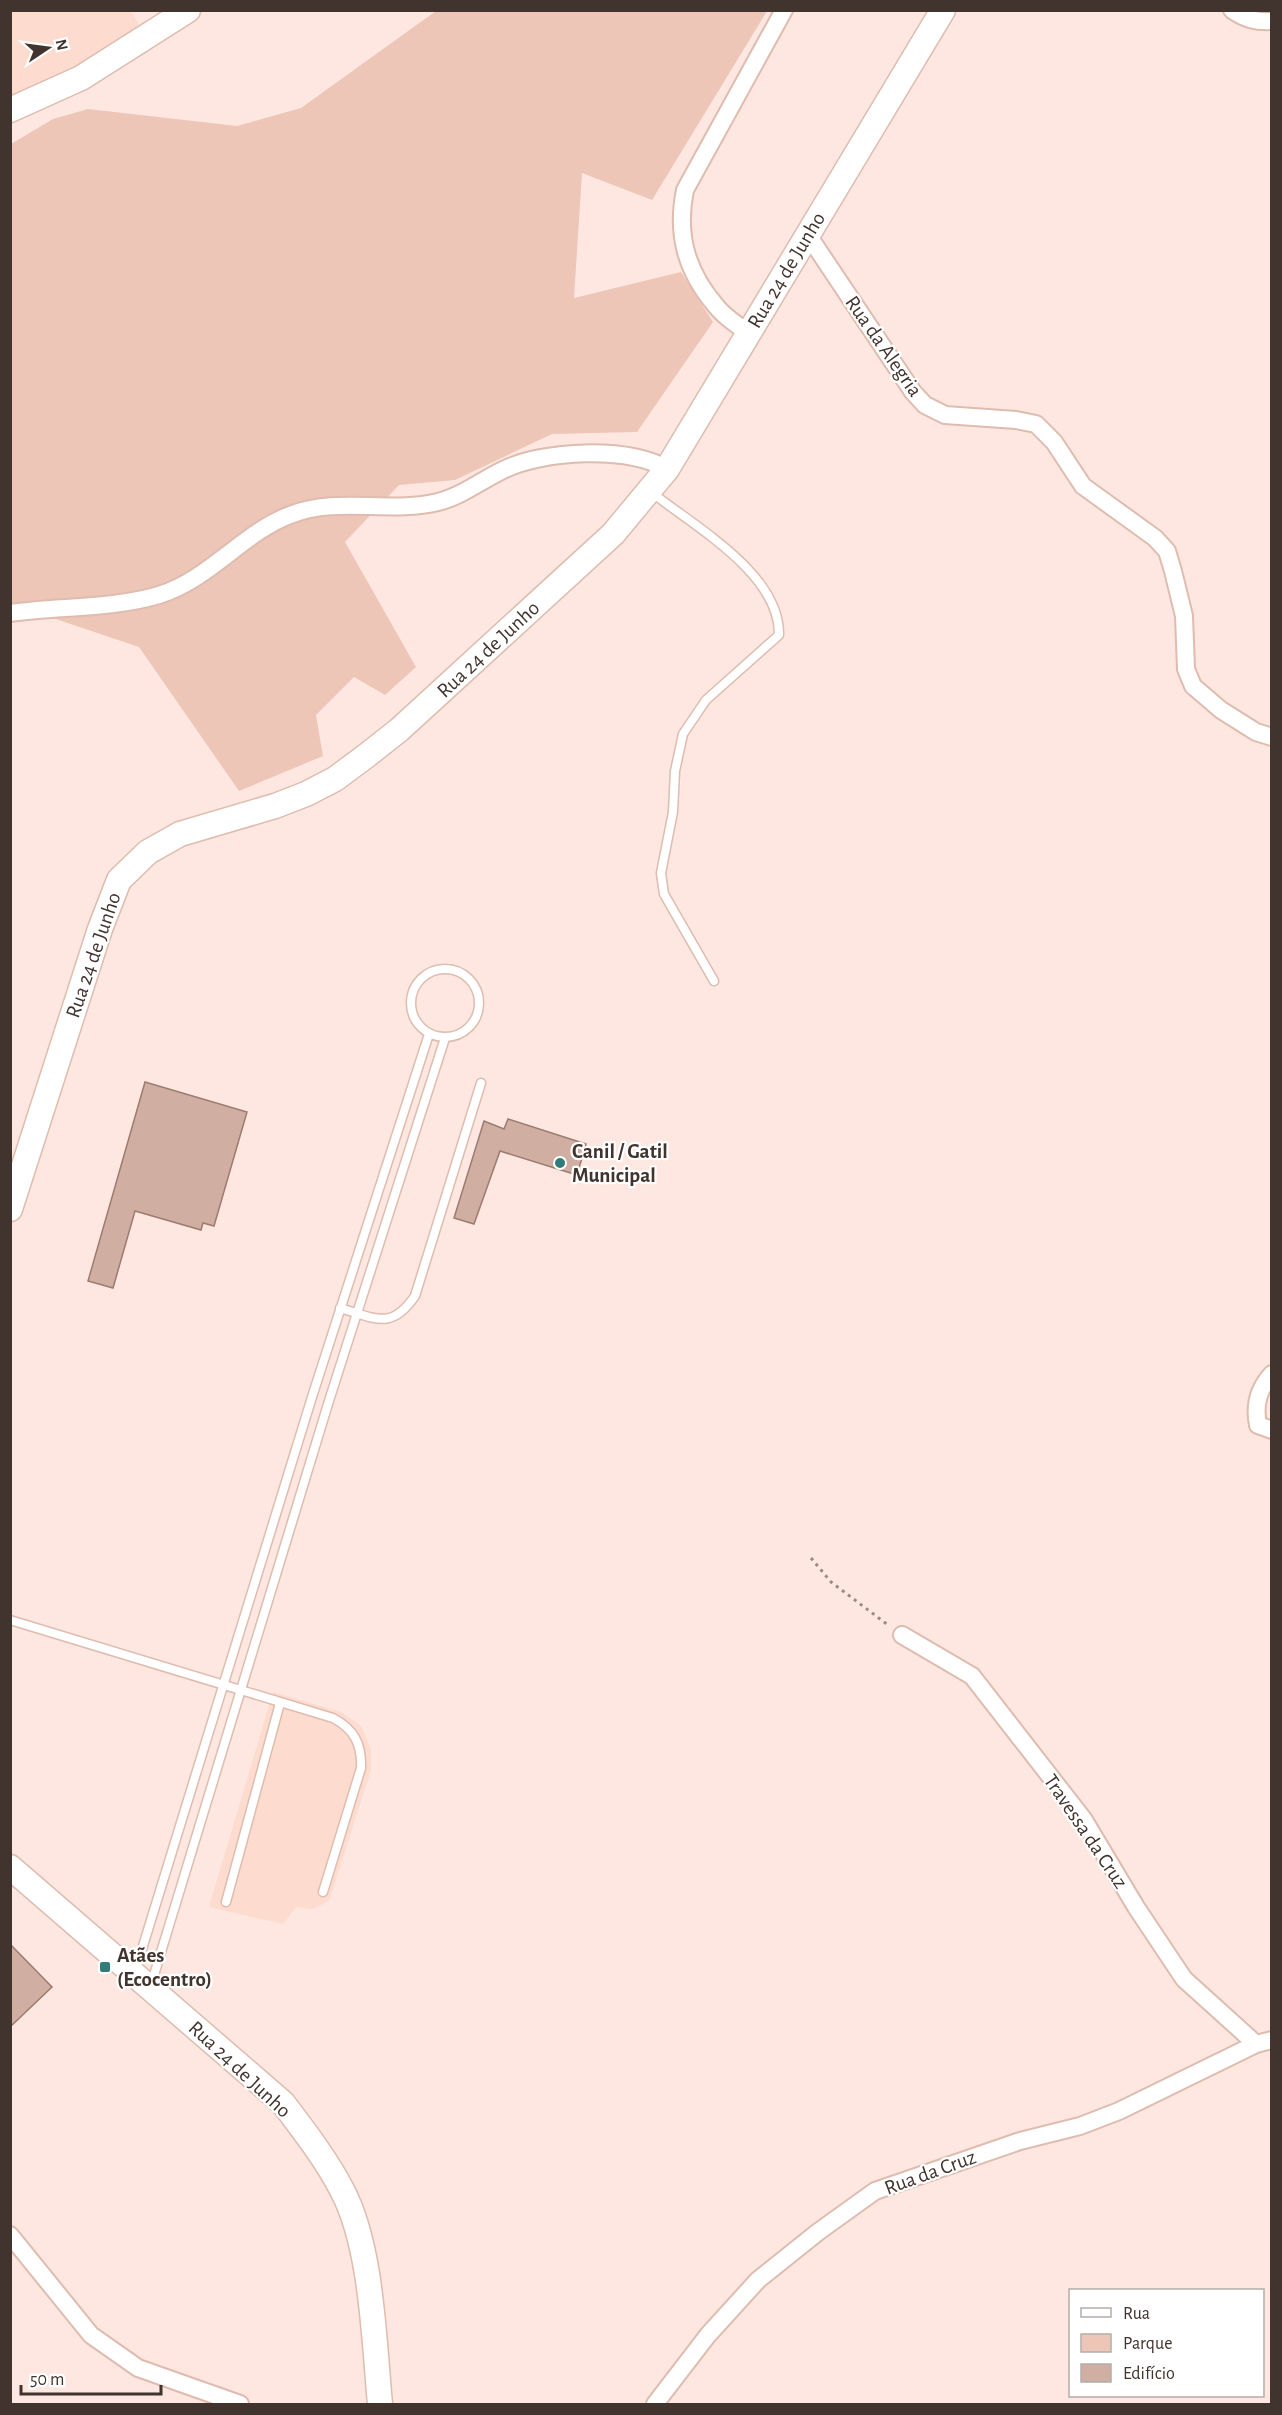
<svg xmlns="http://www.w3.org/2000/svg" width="1282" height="2415" font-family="'Alegreya Sans',sans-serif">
	<rect width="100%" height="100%" fill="#fde7e0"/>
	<path fill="#fddbce" d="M11,11h120l10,17 -130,81z
		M273,1692l68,20 20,14 10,23v21l-42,131 -16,8 -17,-2 -13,17 -74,-17z"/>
	<path fill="#edc6b8" d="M436,11h331l-115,189 -70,-27 -8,125 107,-26 32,50 -76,110 -85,2 -97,46 -56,5 -54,57 71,125 -31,28 -31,-18 -38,38 7,41 -84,35 -100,-144 -128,-43v-460l42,-25 35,-10 149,17 64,-18z"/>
	<path fill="#d0aea2" stroke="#9c7c71" stroke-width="1.5" d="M145,1082l102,30 -33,114 -11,-3 -2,7 -66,-19 -22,77 -25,-7z
		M508,1119l78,25 -9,31 -77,-24 -26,73 -20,-6 30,-97 20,8z
		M10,1944l42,43 -42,40z"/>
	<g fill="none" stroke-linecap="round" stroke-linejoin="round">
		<defs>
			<path id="lane" d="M650,491c43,35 130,82 129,144l-73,65 -23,34 -8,37 -2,41 -12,61 3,21 50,87
				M411 1003a34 34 0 1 1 68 0a34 34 0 1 1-68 0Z
				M340,1308c35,10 51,23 75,-12l66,-213
				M10,1620l323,98c21,11 29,26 28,50l-38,124
				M226,1902l54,-199
				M135,1972l177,-575 117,-363
				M151,1985l177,-581 117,-366"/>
			<path id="street" d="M1232,10c13,9 24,12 40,11
				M808,235l105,157 12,13 20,10 71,5 20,4 18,18 29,44 72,52 12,13 6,20 11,45 2,53 7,17 28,24 35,22 16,5
				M748,333c-10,-8 -24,-16 -32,-27 -30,-35 -40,-72 -31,-116l99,-180
				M10,613c49,-7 102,-4 149,-18 51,-16 85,-63 131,-80 48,-19 99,-1 148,-13 24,-6 44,-22 65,-32 41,-20 124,-24 164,-1
				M1272,1374c-14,15 -18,31 -14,51l14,5
				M902,1635l70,41 112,144 52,87 48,72 72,65
				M10,2235l81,100 47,33 102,36
				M655,2404l53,-69 50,-55 60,-48 57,-41 145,-50 60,-15 39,-15 137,-67 16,-4"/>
			<path id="secondary" d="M10,110l71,-32 107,-68
				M10,1209l90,-280 19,-49 29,-28 32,-18 95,-28 31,-12 29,-15 31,-23 33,-26 214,-196 54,-65 276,-459
				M10,1867l273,236c21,28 43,56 59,87 30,56 32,151 38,214"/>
		</defs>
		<use href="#lane" stroke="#debcaf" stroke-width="11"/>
		<use href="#street" stroke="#debcaf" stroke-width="20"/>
		<use href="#secondary" stroke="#debcaf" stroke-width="27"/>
		<path stroke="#9c8a84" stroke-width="3" stroke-dasharray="3 4.5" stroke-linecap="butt" d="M811,1558l20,24 57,43"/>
		<use href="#lane" stroke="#fff" stroke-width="8"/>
		<use href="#street" stroke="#fff" stroke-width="16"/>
		<use href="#secondary" stroke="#fff" stroke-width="24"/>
	</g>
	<g fill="#337b78" stroke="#fff" stroke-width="2">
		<circle cx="560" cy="1163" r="6"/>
		<rect x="99" y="1961" width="12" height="12" rx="3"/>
	</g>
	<g text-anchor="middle" stroke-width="4.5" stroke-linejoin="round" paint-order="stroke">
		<g font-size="21" fill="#41332e" stroke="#fff">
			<text transform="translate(786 270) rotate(-59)" y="7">Rua 24 de Junho</text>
			<text transform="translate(884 346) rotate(55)" y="7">Rua da Alegria</text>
			<text transform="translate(488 649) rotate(-43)" y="7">Rua 24 de Junho</text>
			<text transform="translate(93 955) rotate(-71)" y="7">Rua 24 de Junho</text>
			<text transform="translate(1086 1831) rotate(56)" y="7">Travessa da Cruz</text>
			<text transform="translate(240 2069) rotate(43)" y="7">Rua 24 de Junho</text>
			<text transform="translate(930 2172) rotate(-20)" y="7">Rua da Cruz</text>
		</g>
		<g font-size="21" font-weight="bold" fill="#41332e" stroke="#fff" text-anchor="start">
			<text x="572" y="1158">Canil / Gatil<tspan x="572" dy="24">Municipal</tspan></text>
			<text x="117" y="1962">Atães<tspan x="117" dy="24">(Ecocentro)</tspan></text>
		</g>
	</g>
	<rect width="1282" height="2415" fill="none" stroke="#41332e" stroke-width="24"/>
	<rect x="1069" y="2289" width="195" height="108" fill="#ffffff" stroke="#b3adab" stroke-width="1.5"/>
	<rect x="1081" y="2308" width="30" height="9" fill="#ffffff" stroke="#b3adab" stroke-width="1.5"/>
	<text x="1123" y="2319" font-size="18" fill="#41332e">Rua</text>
	<rect x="1081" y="2334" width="30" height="18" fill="#edc6b8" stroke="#b3adab" stroke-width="1.5"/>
	<text x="1123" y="2349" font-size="18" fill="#41332e">Parque</text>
	<rect x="1081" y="2364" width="30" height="18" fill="#d0aea2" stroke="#b3adab" stroke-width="1.5"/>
	<text x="1123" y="2379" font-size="18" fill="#41332e">Edifício</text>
	<g transform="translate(48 48) rotate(77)" stroke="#ffffff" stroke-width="4.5" paint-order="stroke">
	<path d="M0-4.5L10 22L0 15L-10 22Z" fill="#41332e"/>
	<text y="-9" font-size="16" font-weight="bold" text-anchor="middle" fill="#41332e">N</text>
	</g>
	<path d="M21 2385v9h140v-9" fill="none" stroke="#41332e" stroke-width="3"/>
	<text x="30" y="2385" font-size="18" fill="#41332e" stroke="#ffffff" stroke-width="4.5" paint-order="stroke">50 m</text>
</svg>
